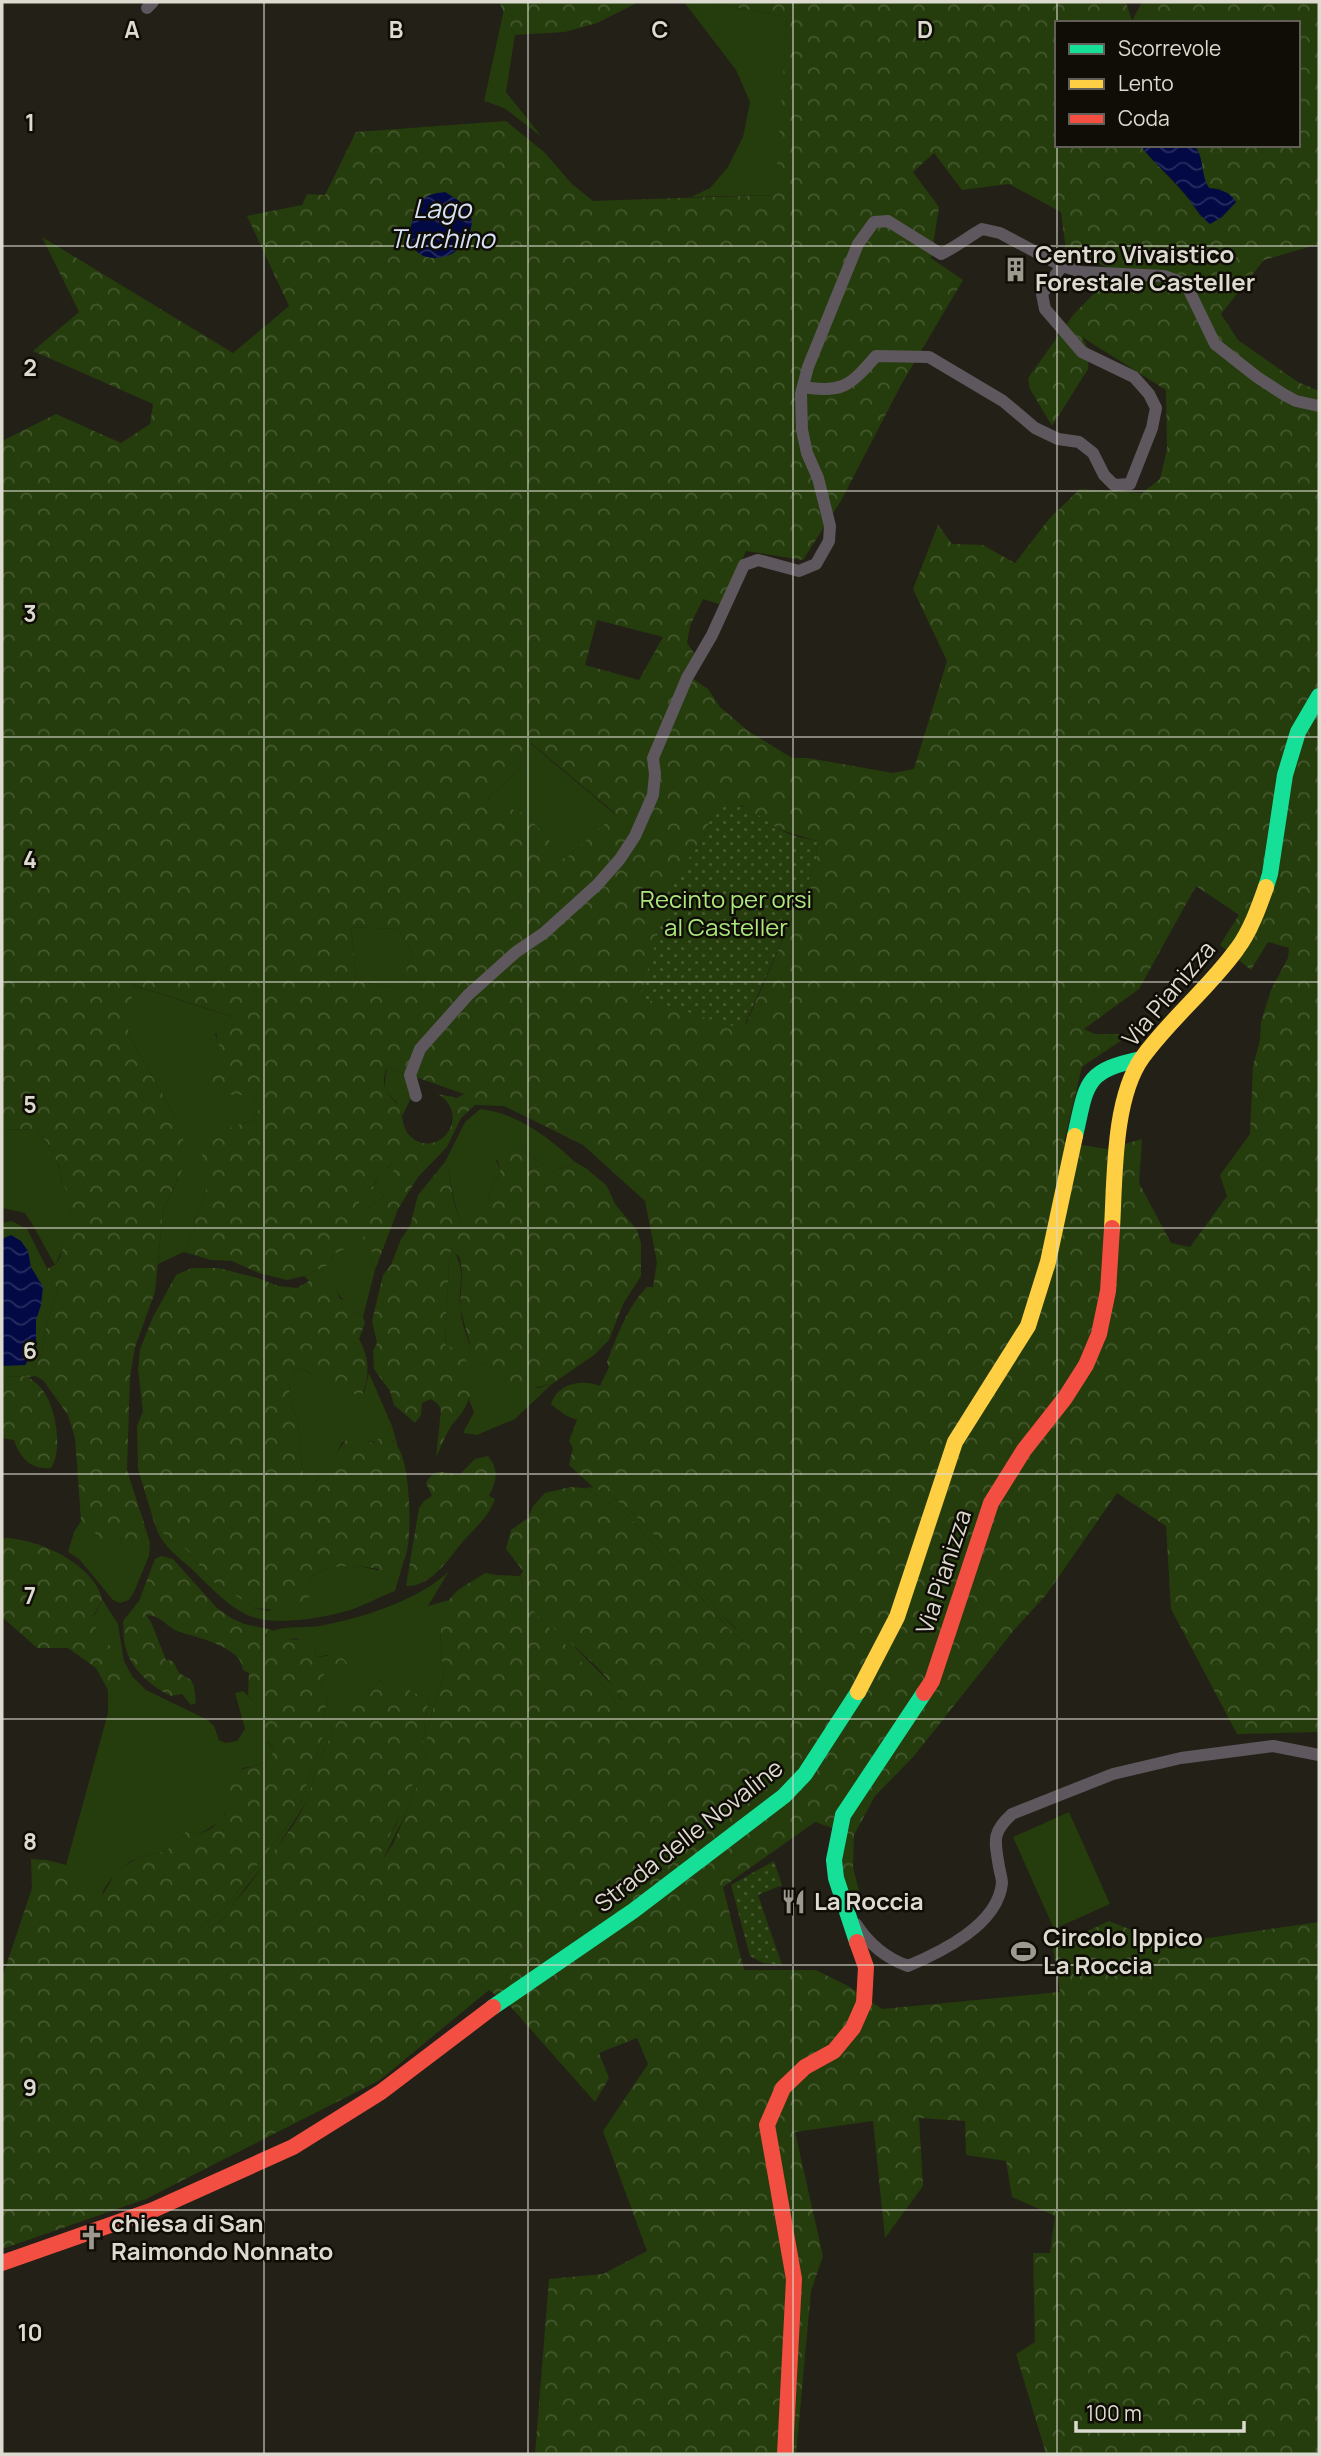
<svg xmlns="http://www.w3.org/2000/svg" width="1321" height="2456" font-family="Manrope,sans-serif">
	<defs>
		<pattern id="forest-crowns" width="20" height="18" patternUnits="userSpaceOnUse" patternTransform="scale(1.75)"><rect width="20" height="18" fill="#253c0c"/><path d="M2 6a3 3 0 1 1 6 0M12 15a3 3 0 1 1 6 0" fill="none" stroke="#44582e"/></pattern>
		<pattern id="park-dots" width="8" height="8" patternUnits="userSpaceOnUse" patternTransform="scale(1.75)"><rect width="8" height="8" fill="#253c0c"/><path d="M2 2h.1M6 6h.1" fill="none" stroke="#44582e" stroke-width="1.8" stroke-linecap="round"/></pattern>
		<pattern id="water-waves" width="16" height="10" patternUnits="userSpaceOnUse" patternTransform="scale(1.75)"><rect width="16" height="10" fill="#030945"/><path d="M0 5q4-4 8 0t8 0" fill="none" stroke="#272c5f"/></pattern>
	</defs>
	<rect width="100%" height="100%" fill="#232017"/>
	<path fill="#253c0c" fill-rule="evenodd" d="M684,2h24l79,15 -11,178 -85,2 19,-9 18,-21 15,-30 7,-35 -14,-32z
		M504,9l11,26 -9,57 36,45 -38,-29 -20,-7z
		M530,743l86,72 -51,44 -38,-43 -40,-17 28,-26z
		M351,927l47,2 15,23 -14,37 -43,-8z
		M132,985l104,33 -21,16 4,11 -4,11 15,38 21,1 9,12 -6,13 -20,6 -27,62 -12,30 -1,13 -10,21 -26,12 5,-54 16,-33 -2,-58 -49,-84z
		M387,1067l20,7 4,24 -9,18 -6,-14 -12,-14z
		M480,1109c37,4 69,28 95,53l-22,10 -32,-24 -25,12 4,9 -1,7 -7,10 -4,13 -26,24c-10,-19 -9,-41 -17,-61l20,-40z
		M2,1129l35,1c9,11 18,24 22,38 2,5 1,11 3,16 3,5 9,8 10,13 4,12 -10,58 -17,68l-24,-43 -6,-9 -23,-5z
		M399,1159l-16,38 -15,11 -2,22 -4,12 12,10 -3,8 4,10 -12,47 -9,-4c-4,-10 -14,-13 -18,-24l-18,-7 -9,-1 -5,-5 24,-11 26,-45 8,-30 11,-1 7,-16z
		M12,1221l15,8 31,61c-3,12 -8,22 -11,33 -5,21 -3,38 -20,53l-25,1v-154z
		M451,1248c17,21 7,35 9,59 1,14 11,47 20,57l22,3 3,12 33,9 14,-4 -37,35 -38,16 -14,-2 11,-21 -5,-12 3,-16 -27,-40 4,-83z
		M303,1369l22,12 13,1 26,11 5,-20 23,53 6,21 -6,-7c-17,3 -33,1 -50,2 -6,14 -19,34 -31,43l-8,-10 -5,-53 -8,-22 -1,-17 6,-13z
		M593,1487l21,11 25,21 43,46 5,13 12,7 18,26 19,18 41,-3 -77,71 -457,313 -132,-89 -45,-56 42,-152v-12c13,-3 19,-13 24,-25l14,14 62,30 6,6 5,14 7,3 11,-2 8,-12 -10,-36 8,-2 20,19 5,33 6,6c-2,14 -19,17 -32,19l-19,51 -24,16 -12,-4 -21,20 -31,8 -6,3 -17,16 -8,11 -3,10 91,38 9,-10 22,-17 70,-92 8,-16 21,-63v-20l7,-23 -9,-11 8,-30 -12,2 -2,-10 -18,-9 -35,7c3,-7 6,-13 14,-15 14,-4 29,-2 44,-4 40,-7 101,-26 130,-55l-21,35 21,-6 -8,26 -1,21 4,25 -17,57v24l-7,26 -14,34 -25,51 261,-129 -7,-3 -28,-43 -110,-114 23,1 2,8 40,50 53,54 6,12 127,-55 -19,-16 -104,-117 -41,-24zM380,1680l5,5 12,-3 11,4 2,5 19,8 -4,22 -2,27 -27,76 -25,45 -193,90 26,-29 21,-12 10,-17 39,-49 33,-51 12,-41 20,-41 10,-11 20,-12z
		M81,1521l10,5 5,9 24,11 1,-8 14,3 10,-9 -1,-9 6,20 -1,13 -15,36 -5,8 -9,3 -7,-3 -34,-41 -11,-7 6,-20z
		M155,1525l6,7 26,18 25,31 43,27 13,3 40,-17 3,-17c22,-18 60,-12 83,0l11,-20 -10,34c-14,5 -26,12 -39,17 -29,10 -83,20 -111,6 -18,-9 -35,-27 -49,-41 -17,-16 -34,-26 -41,-48z
		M102,1599l16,25 6,38 -14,-16 -17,-9 3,-9 -2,-5 -5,-2v-5l6,-1z
		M1069,1812l41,92 -56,25 -41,-92z"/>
	<path fill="url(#forest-crowns)" fill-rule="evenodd" d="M499,2h140l-42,21 -32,9 -50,3z
		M708,2h418l6,19 10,-19h177v242l-55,16 -43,54 17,26 60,42 21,9v1341l-82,2 -66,-125 -5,-83 -49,-33 -71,102 -32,35 -100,126 -39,40 -21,39 -1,33 10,37 -13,-2 -9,-26v-46l-26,-9 -92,65 21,83h72l32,16 34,23 178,-17 -7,-44 56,-27 58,23 152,-22v532h-273l-30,-100 19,-12 -2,-89h17l5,-37 -43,-19 -6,-36 -40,-6 -1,-34 -46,-3 4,68 -38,52 -12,-117 -78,11 28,124 -12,35 -15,163h-261l14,-175 54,-5 44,-23 -44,-120 45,-67 -11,-26 -38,15 10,25 -14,24 -85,-96 -21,-16 -109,90 -234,119 -144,50v-271l30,-90 -1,-29 16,1 19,5 33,36 17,-29 19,-13 31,-8 21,-20 12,4 13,-7 13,-13 2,-23 9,-21c14,-5 35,-5 38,-22l-9,-11c1,-22 -2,-27 -17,-43l1,-22 -6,-3c-1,-23 -44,-32 -63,-38 -15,-5 -16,-16 -34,-17l5,7 15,38 7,1 6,12 12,7 3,6 2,17 -5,2 -9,-11 -11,2c-19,-9 -40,-27 -45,-47 -3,-8 -2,-19 -3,-28l16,-20 16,-42 6,-3 12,3 44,49 14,10 13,6 29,6 -8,6 -4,9 23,-6 26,1 4,7 2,10 24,-2 7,8 -4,11 -8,4 -10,-6 -5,12 9,12 -7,23v20l-21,63 -8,16 -70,92 -22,17 -25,30 1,2 27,-29 21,-12 10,-17 11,-12 48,-65 13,-23 12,-41 20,-41 19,-23h11l11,-16 5,5 7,-6 17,7 1,5 19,8 -4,22 -2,27 -7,29 -20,46 -61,119h3l23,-47 33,-53 26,-63 7,-26v-24l17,-57 -4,-25 1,-21 7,-25 10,-11 27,-17 12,2 9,7 101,107 28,43 8,3 5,-4c-18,-13 -21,-24 -33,-42 -26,-40 -83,-65 -95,-113l3,-5 -17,-22 5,-19 17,-12 5,-12 12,-13 25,-6 14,1 41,24 104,117 19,16 3,-3 -34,-31 -18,-26 -12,-7 -5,-13 -43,-46 -25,-21 -21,-11 -24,-22 4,-17 -4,-7 8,-21 -12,-5 -14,-11c7,-21 31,-25 49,-18l9,-19 -2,-5c10,-26 21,-56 40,-75h6l4,-25 -12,-61 -62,-56 -79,-39 -29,-1 -14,13 -14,29 -29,30 -20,32 -23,61 -4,-10 2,-8 -7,-3 -4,-7c4,-12 3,-22 6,-34l15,-11 15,-37c-13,8 -20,14 -25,29l-11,2 -15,57 -13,6 -6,11 -24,11 -17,4 -28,-7 -27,-12 -21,-1 -27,-8 10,-21 1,-13 12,-30 -7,-8 3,-36 31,-18 20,-6 6,-13 -9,-12h-36l-9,-11 2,-13 11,-26c-6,-17 -2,-24 15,-28l-101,-32 -5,50 49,84 10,34 -2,11 -22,46 -8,82 -20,55 -5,30 -3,93 17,53 1,9 -4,7 -6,2 -14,-3 -1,8c-25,-2 -21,-15 -39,-25l-6,-83 -7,-23 -25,-35 -8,-4 -7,1c6,4 12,9 16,15 12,17 19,59 7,76 -20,2 -31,-10 -37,-28l-12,-2v-61l25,-1c17,-15 15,-32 20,-53 3,-11 8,-21 11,-33l-11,-21 8,-4 5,-7 12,-46v-15l-10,-13 -3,-18 -11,-22 -11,-14 -35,-1v-688l54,-27 65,29 29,-19 3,-20 -120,-53 46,-39 -37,-75 191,116 56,-47 -42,-90 55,-11 5,-11 18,1 31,-63 150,-11 38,31 28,32 21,17 182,-6 12,-178zM1057,23h241v122h-104c11,13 6,29 15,43l12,1 -20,28 -13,-19 -45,-49 1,-4h-87zM934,153l28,37 47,-6 52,28 5,38 50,21 -42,43 -46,64 2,11 22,37 36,-57 1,-19 -7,-13 84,53 1,59 -7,30 -18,14 -62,-4 -31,30 -34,44 -32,-18 -31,-1 -14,-19 -25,64 34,72 -33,108 -21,4 -85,-15h-16l-44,-27 -28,-24 -12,-18 -22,-15 8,-21 -7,-10 3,-17 13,-27 19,6 24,-54 57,9 39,-61 59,-114 62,-105 -32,-22 8,-51 -26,-35zM597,620l66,17 -24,43 -54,-15zM531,743l85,71 -51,45 -38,-44 -40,-16 28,-26zM742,805c19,21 49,28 75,36l-1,22 -70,161 -89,-86 12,-50 37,-55 6,-20zM1196,886l43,29 -19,30 31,25 17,-28 21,6 -1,10 -17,32 -10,32 -1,18 -7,26 -3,68 -30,41 7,21 -37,51 -19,-4 -32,-60 3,-44 -35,10 -43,-7 18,-75 49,-33h-36l-11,-5 55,-40zM351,927l47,2 15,23 -14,37 -43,-8zM387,1067l77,27 -7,4 -19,-4c36,23 -2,67 -28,42 -9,-9 -6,-21 -12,-30 -11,-17 -19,-16 -11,-39z
		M509,1147l12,1 32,24 22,-10 12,7 20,17 8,18 22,26 4,13v33l-18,28 -14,36 -15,15 -42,29 -25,5 -16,-5 -6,-5 -4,-12 -21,-3 -7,-9 -13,-47 2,-37 -2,-13 -9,-9 -2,12 -4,83c30,14 34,39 18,67 -4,7 -10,11 -13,17 -6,10 -10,20 -14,30l5,-48 -3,-6 -7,-5 -9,4 -1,12 -6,8 -21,-18 -4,-14 -16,-22 -1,-18 4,-8 -5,-22 11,-46 8,-10 10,-26 9,-13 8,-31 27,-33c8,20 6,43 17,60l26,-23 4,-13 7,-10 1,-7 -4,-14z
		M192,1268h26l40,10 20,8 19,2 12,-7 19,-1 8,9 4,10 7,1 7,13 9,4 2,6 -6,16c10,18 11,35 4,54l-7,3c-12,-16 -17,-10 -32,-15 -7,-3 -13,-9 -21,-12l-8,1 -6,13 1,17 8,22 5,53 8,10c13,-9 9,-13 17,-22 10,-10 15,-22 26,-31l7,3 5,6 7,2 10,-7c7,3 12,6 16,13 11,19 14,88 6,109 -3,7 -7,13 -11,19l-12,5 -4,-6v-7c-22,-4 -50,-6 -67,8l-3,27 -21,7 -32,-3 -43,-27 -25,-31 -26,-18 -6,-7 -17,-56 -1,-43 6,-15 -5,-41 2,-21 12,-30 24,-44z
		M488,1456c11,14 9,24 1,40l6,3c-6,17 -18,27 -30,40 -15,17 -32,48 -59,47l13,-78 5,-7 8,-5 -6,-13c10,-17 17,-9 34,-9l15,-15z
		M2,1538c34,-1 92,26 100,61l-8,16 -5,2v3l5,3 2,5 -2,9 24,13 14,26c-5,13 -10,22 -24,25v-11l-12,-22 -28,-20h-31l-35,-31z"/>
	<path fill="url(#park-dots)" d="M726,802c19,1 41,21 59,30 9,5 21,6 32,9l-1,22 -71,161 -6,4 -93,-29 -5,-6 16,-55 12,-50 37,-55 6,-20 6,-8z
		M774,1861l8,24 -24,10 24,70 -19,-2 -13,-7 -19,-71z"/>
	<path fill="url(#water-waves)" d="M1144,145h50c11,13 6,29 15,43 13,2 20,3 27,14l-14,15 -12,7c-10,-8 -14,-16 -22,-26 -13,-18 -31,-32 -45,-49z
		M445,192c25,14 37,28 16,54 -9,13 -37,18 -47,2 -8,-12 -1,-41 10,-50 6,-4 13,-5 21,-6z
		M11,1235l10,6 7,10 3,16 12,20 -2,18 -5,15v28l-11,17 -23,1v-127z"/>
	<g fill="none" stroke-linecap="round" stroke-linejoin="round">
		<path stroke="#5e575e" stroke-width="12" d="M147,8l6,-6
			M803,387c39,7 48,-2 73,-31l53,1 74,44 32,27 23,11 21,3 14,11 11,22 10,10 16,-1 22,-56 4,-20 -7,-14 -15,-17 -52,-25 -37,-43 -3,-15 20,-28
			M416,1096l-6,-21 10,-26 48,-54 48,-43 28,-19 53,-48 23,-26 15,-23 18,-41 2,-21 -2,-16 34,-80 25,-43 32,-70 14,-5 41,11 17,-7 13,-23 1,-15 -12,-48 -11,-25 -5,-23 -1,-36 7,-27 50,-123 16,-22 14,-1 53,33c15,-7 27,-17 41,-25l18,4 62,33 20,6 82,4 22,8 29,60 42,33 26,17 13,7 23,5
			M856,1924c13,20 29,34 52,42 33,-14 90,-41 94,-83 0,-4 -2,-11 -3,-16 -4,-26 -8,-34 13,-53l101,-40 68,-16 92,-12 46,9"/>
		<path stroke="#16e098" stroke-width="16" d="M1266,887l4,-13 15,-99 13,-43 21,-36
			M1075,1136c12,-53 9,-65 66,-77
			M857,1942l-21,-64 -2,-18 9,-45 81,-122
			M493,2007l140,-96 151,-115 21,-22 53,-82"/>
		<path stroke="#ffcf43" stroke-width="16" d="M1112,1228c3,-50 1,-129 30,-170 28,-39 67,-70 95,-109 13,-17 22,-42 29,-62
			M858,1692l39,-75 58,-175 73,-116 20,-64 27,-126"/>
		<path stroke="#f24e42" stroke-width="16" d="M924,1693l8,-12 59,-178 33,-53 41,-52 21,-33 13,-31 9,-43 4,-63
			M2,2263l151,-53 140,-63 88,-55 112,-85
			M785,2454l9,-175 -27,-154 16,-37 22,-21 29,-16 19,-23 11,-25 2,-36 -9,-25"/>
	</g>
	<path fill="none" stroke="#dddad0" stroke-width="2" stroke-opacity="0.55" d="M264,2v2452M528,2v2452M793,2v2452M1057,2v21M1057,145v2309M2,246h1317M2,491h1317M2,737h1317M2,982h1317M2,1228h1317M2,1474h1317M2,1719h1317M2,1965h1317M2,2210h1317"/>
	<defs>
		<symbol id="building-bare" viewBox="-9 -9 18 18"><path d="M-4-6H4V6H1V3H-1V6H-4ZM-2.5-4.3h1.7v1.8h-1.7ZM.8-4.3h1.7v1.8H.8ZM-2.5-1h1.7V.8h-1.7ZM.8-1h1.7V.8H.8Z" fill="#9c998f" stroke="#0f0d06" stroke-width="2.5" paint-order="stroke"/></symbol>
		<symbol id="restaurant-bare" viewBox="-9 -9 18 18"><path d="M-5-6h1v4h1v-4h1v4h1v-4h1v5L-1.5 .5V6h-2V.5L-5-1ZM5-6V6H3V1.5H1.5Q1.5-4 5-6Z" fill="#9c998f" stroke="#0f0d06" stroke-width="2.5" paint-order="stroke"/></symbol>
		<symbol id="stadium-bare" viewBox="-9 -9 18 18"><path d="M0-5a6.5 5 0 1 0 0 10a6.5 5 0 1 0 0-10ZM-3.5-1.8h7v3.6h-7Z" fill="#9c998f" stroke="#0f0d06" stroke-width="2.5" paint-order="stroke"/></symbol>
		<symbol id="church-bare" viewBox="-9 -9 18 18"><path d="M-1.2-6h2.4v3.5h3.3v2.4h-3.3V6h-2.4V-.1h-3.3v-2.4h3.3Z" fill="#9c998f" stroke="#0f0d06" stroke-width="2.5" paint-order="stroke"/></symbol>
	</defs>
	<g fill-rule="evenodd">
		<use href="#building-bare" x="998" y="252" width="35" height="35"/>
		<use href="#restaurant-bare" x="776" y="1884" width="35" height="35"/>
		<use href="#stadium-bare" x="1006" y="1934" width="35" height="35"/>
		<use href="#church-bare" x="74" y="2220" width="35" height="35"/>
	</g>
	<g text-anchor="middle" stroke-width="5" stroke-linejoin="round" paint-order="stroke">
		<g font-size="24" font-weight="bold" fill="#dddad0" stroke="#0f0d06" text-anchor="start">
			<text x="1035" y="263">Centro Vivaistico<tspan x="1035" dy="28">Forestale Casteller</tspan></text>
			<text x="814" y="1910">La Roccia</text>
			<text x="1043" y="1946">Circolo Ippico<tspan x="1043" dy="28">La Roccia</tspan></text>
			<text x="111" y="2232">chiesa di San<tspan x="111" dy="28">Raimondo Nonnato</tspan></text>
		</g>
		<g font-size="24" fill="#abe77c" stroke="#0f0d06">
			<text x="726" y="908">Recinto per orsi<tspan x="726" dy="28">al Casteller</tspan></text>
		</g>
		<g font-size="24" fill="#dddad0" stroke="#0f0d06">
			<text transform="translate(1169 994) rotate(-50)" y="8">Via Pianizza</text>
			<text transform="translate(944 1572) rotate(-72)" y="8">Via Pianizza</text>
			<text transform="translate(689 1836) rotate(-38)" y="8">Strada delle Novaline</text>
		</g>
		<g font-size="26" font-style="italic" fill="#d7e2f6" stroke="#0f0d06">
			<text x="442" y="218">Lago<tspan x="442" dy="30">Turchino</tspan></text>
		</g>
	</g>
	<g font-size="23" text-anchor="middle" font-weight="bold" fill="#dddad0" stroke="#0f0d06" stroke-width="5" stroke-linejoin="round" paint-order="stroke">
		<text x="132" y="38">A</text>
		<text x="396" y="38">B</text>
		<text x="660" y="38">C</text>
		<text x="925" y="38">D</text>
		<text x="30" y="131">1</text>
		<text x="30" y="376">2</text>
		<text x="30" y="622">3</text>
		<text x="30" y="868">4</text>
		<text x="30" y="1113">5</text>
		<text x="30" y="1359">6</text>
		<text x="30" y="1604">7</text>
		<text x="30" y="1850">8</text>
		<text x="30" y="2096">9</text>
		<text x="30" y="2341">10</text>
	</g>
	<rect width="1321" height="2456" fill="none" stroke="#dddad0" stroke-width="7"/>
	<rect x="1055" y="21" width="245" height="126" fill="#0f0d06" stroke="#615f57" stroke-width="2"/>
	<rect x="1069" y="44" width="35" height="10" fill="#16e098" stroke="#615f57" stroke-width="2"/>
	<text x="1118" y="56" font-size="21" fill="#dddad0">Scorrevole</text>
	<rect x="1069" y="79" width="35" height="10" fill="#ffcf43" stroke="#615f57" stroke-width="2"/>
	<text x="1118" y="91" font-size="21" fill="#dddad0">Lento</text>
	<rect x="1069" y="114" width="35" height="10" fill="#f24e42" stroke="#615f57" stroke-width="2"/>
	<text x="1118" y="126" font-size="21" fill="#dddad0">Coda</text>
	<path d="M1076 2421v10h168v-10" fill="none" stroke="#dddad0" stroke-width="3.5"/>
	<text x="1086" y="2421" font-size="21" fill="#dddad0" stroke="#0f0d06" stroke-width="5" paint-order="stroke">100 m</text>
</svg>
